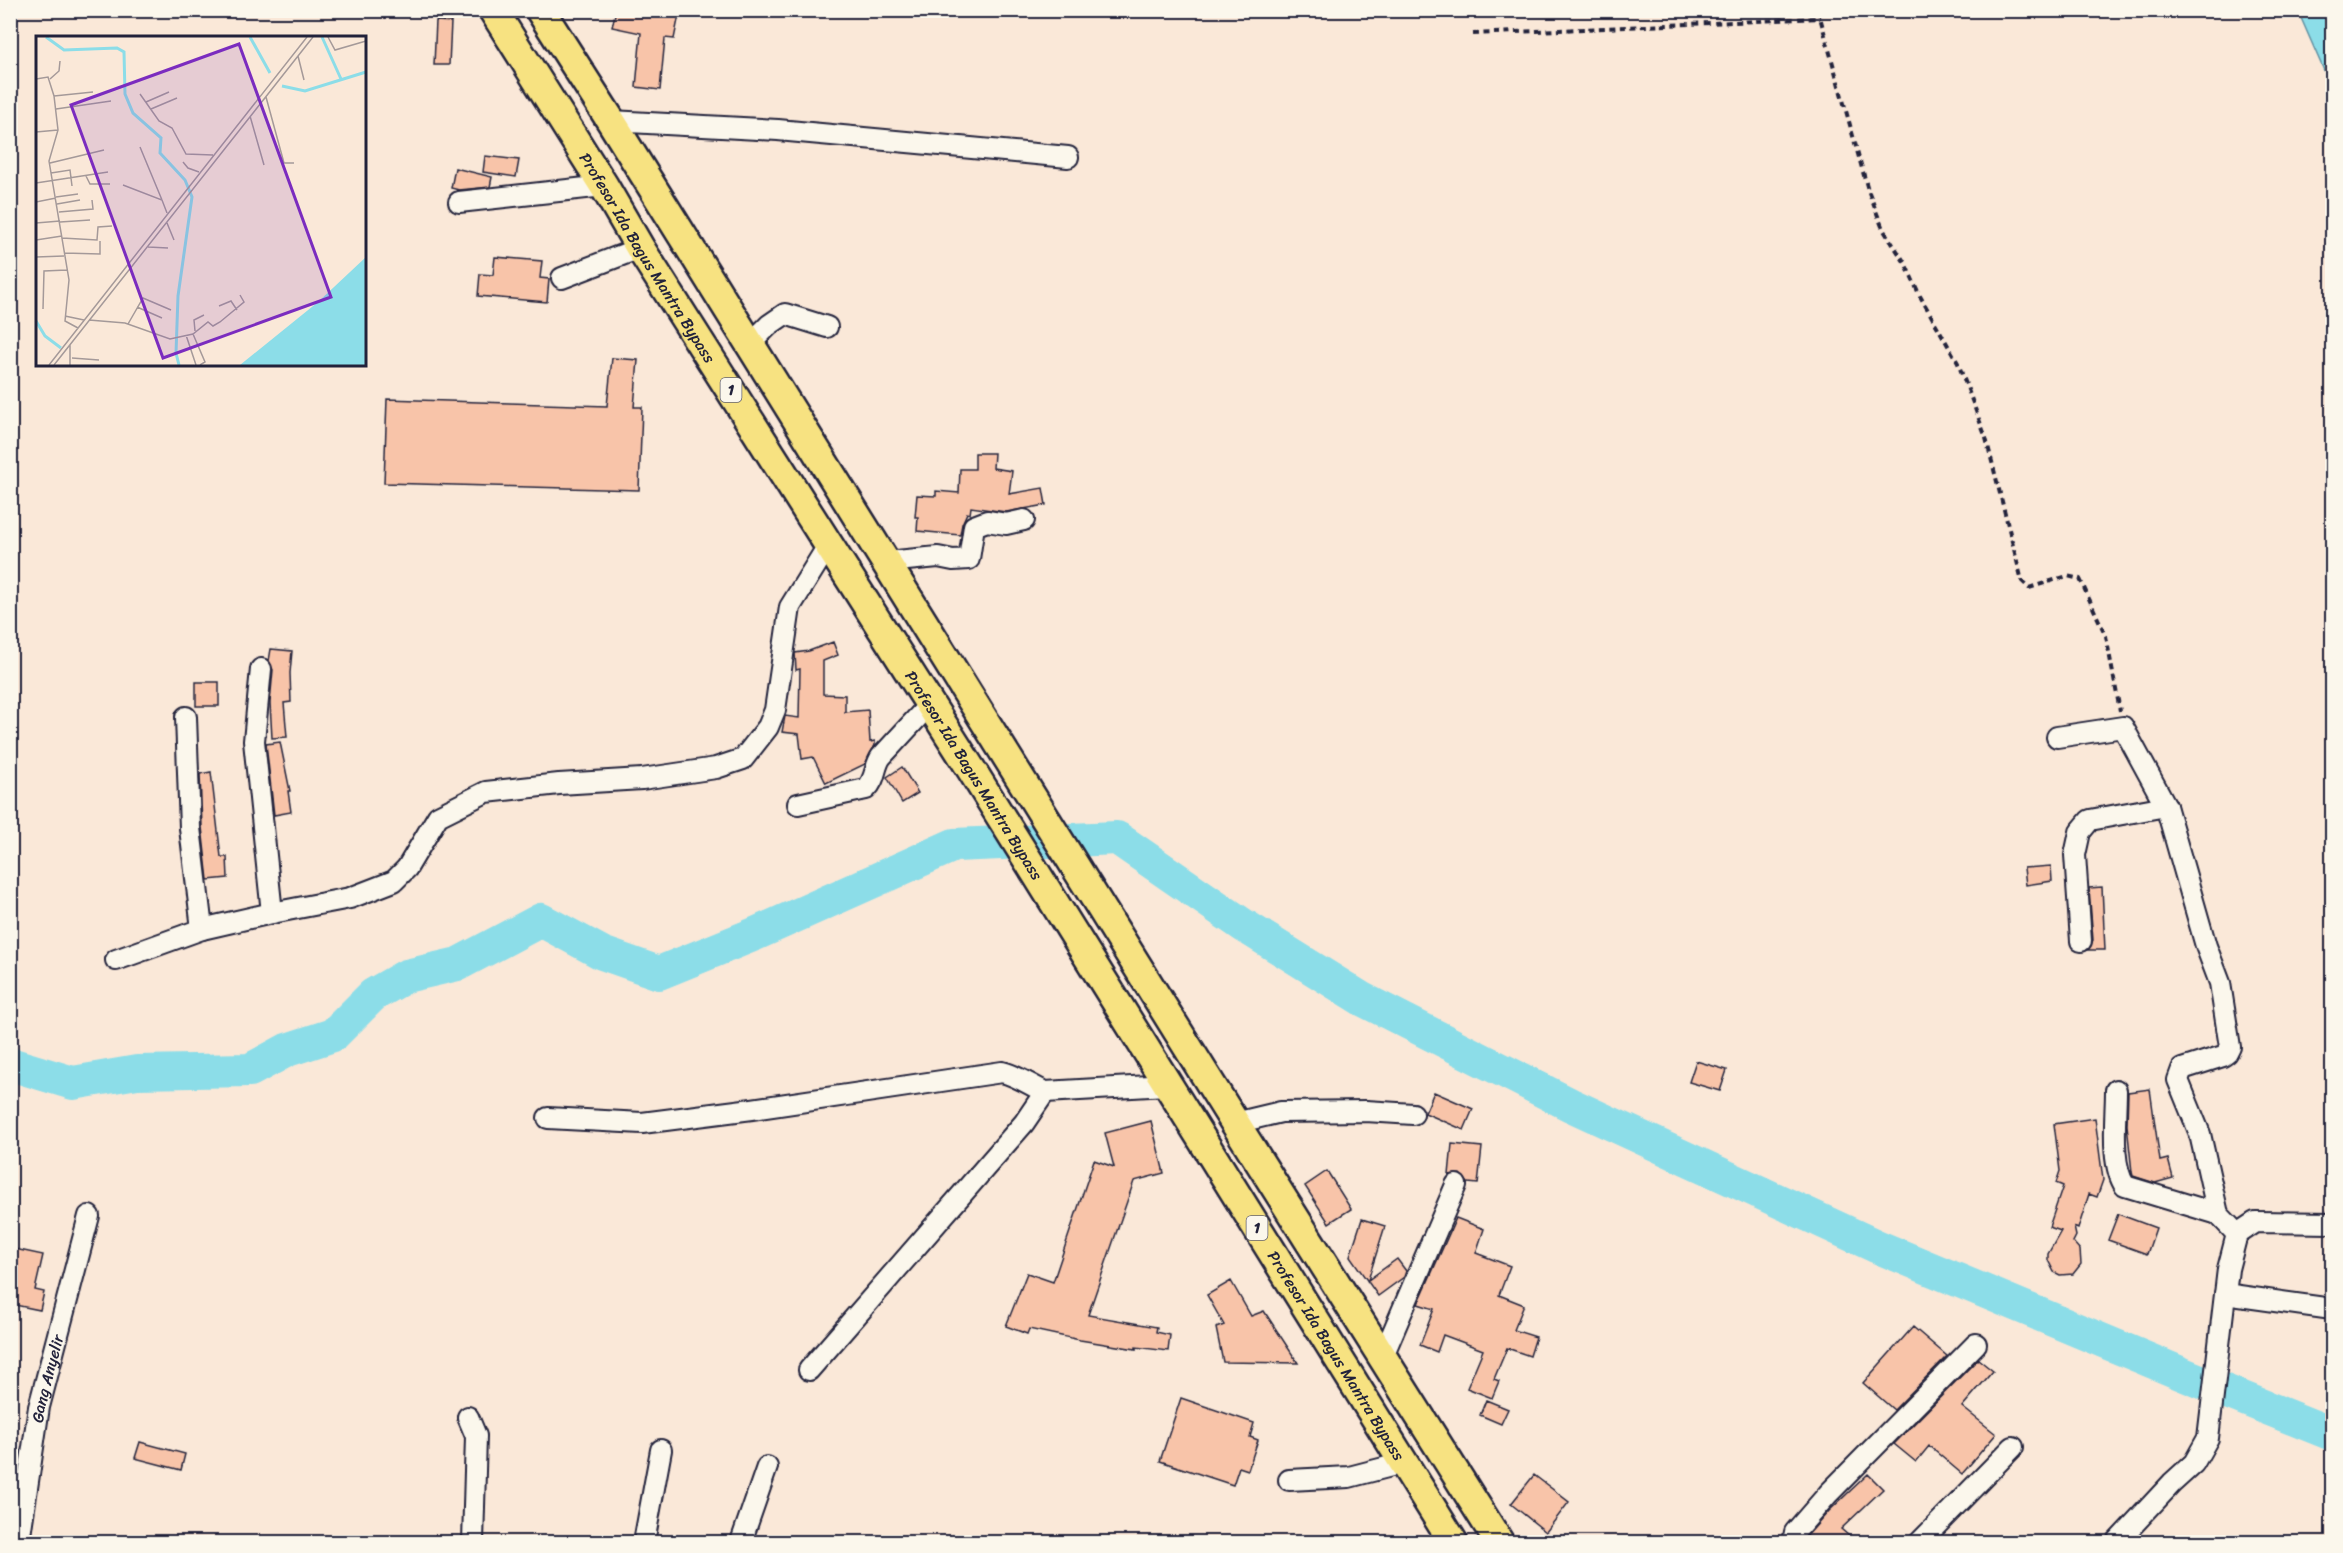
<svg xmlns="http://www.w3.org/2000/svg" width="2343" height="1553" font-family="Sriracha,sans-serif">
	<rect width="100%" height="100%" fill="#fae8d8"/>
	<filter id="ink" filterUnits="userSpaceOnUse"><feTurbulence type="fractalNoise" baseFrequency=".0167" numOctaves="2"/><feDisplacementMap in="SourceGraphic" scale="12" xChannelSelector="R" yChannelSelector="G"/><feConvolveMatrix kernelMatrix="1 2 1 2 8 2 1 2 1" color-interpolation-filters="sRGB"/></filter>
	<g filter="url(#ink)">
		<path fill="#8cdde8" stroke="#6292a3" stroke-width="1.5" d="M2298,11h34v78z"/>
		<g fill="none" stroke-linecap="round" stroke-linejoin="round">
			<path stroke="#8cdde8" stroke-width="34" d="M10,1064l63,19 64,-11 113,-2 37,-20 46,-15 40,-40 33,-19 52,-12 83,-44 61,33 57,20 96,-39 199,-89 163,-7 126,87 119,74 209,106 305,141 309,129 147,59"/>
		</g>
		<path fill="#f8c4a9" stroke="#22223b" stroke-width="1.5" d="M616,10h64l-6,29 -9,-1 -5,52 -24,-3 5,-54 -29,-6z
			M436,21l15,1 -2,43h-15z
			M485,156l34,4 -3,17 -33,-5z
			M455,168l37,9 -2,10 -31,3 -8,-2z
			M495,257l47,4 -2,17 9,1 -2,23 -69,-6 2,-22 13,1z
			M612,358l26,2 -4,47h8l-3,83 -255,-7 3,-84 220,7z
			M975,453h19l-1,15 19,3 -3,23 34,-6 3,17 -40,7 -35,-5 -1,7 -3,-1 -5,11 -2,11 -43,-4 1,-14h-3l2,-22 19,1v-5l23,2 1,-24h15z
			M833,642l5,13 -15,6v33l22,1v17l23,-2 2,32 5,-1v4l-10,19 -39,19 -13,-26 -11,2 -3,-25 -17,-2 3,-16 14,2 1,-49 -4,1 -1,-17 14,-2z
			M271,649l21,2 -2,22 1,29 -7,1 3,34 -15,1 -2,-35 3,-33 -4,-9z
			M196,682h23v24h-23z
			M280,742l10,49h-2l3,21 -17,3 -8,-71z
			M902,767l16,26 -16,10 -15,-26z
			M211,772l10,85h6l1,21 -20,2 -6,-53 -2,-53z
			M2051,866l1,15 -26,4 -2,-17z
			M2102,887l3,63h-17l5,-10 -4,-52z
			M1696,1061l31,9 -7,21 -31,-9z
			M2150,1089l10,72 8,-2 5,19 -18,5 -22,-7 -1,-4 -5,-47 1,-33z
			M1434,1092l39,17 -9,21 -39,-17z
			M2095,1118l8,62 -6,17 -8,-3 -11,35 -4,-2 2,9 -3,6 7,8 1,14 -8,10 -13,1 -6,-3 -6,-12v-6l13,-23 -12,-4 14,-41 -7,-3 4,-12 -6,-47z
			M1151,1121l13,52 -30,8 -46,134 69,12 -1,5 14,3 -2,16 -32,-4v2l-56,-9 -51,-11 -2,5 -21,-8 21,-53 26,9 41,-122 20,7 -9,-34z
			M1452,1144l30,3 -4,37 -10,-1 -8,-9 -11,1z
			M1327,1171l24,38 -22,14 -24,-37z
			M2118,1214l38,14 -9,26 -39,-14z
			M1456,1218l28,11 -8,24 34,13 -11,29 25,10 -10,25 22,7 -6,19 -23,-8 -13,31 5,2 -7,17 -25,-10 16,-38 -40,-15 -6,17 -17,-7 14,-36 -16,-5z
			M1362,1219l23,7 -17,54 29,-21 9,12 -2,6 -26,19 -28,-40z
			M10,1248l33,7 -8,35 9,2 -4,18 -30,-6z
			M1231,1281l20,35 13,-5 34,52 -75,-1 -7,-34 8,-3 -17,-30z
			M1913,1327l34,29 -53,54 -31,-27z
			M1978,1359l15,12 -31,36 34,27 -34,40 -33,-28 -13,16 -22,-18z
			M1181,1398l73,25 -4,14 8,3 -10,30 -9,-3 -6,18 -73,-24z
			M1486,1400l22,9 -7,15 -21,-9z
			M140,1442l45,12 -4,16 -46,-12z
			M1868,1474l15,15 -42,40 15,13h-51l1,-5 23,-26z
			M1534,1475l35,27 -23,30 -35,-28z"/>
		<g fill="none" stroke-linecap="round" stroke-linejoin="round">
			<defs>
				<g id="minor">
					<path d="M611,121l167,9 290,27"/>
					<path d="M459,202l145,-16"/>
					<path d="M562,278l78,-30"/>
					<path d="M749,345l20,-20 16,-11 42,13"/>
					<path d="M886,562l52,-5 15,3 16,-1 5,-33 13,-5 19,3 18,-4"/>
					<path d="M261,669l-7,72 18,172"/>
					<path d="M186,717l4,111 12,101"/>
					<path d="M2057,737l66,-10 43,79 40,140 14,37 10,64 -3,6 -4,3 -41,13 -4,11 22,54 18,80 19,20"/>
					<path d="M798,804l68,-15c10,-9 8,-22 15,-32l48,-52"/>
					<path d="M2081,941l-6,-86 5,-23 10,-12 76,-14"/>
					<path d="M116,960l86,-31 70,-16 78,-15 44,-17 13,-13 31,-52 48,-24 73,-8 83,-5 74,-11 27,-9 25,-32 7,-17 15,-103 39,-63"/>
					<path d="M2116,1090c0,28 -6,74 9,96l93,28"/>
					<path d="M548,1118l94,5 110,-14 250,-37c16,4 28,13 43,20"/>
					<path d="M1235,1123l46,-11 85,-1 47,3"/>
					<path d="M2225,1294l107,15"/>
					<path d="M1382,1358l74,-173"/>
					<path d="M809,1370l215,-247 21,-31 122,-7"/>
					<path d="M468,1417l8,19 -3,106"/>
					<path d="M1289,1480l60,-3 54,-14"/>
					<path id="s1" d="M19,1542l20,-135 50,-191"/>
					<path d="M644,1542l17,-92"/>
					<path d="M741,1542l26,-75"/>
					<path d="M1793,1542l2,-10 33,-38 148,-150"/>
					<path d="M1920,1542l93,-95"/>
					<path d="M2117,1542l55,-59 22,-20 14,-25 20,-169 9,-35 18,-12 77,1"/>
				</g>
				<g id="highway">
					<path id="s2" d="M493,10l111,176 36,62 331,521 482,773"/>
					<path d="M540,10l71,111 624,1002 264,419"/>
				</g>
			</defs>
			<use href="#minor" stroke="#22223b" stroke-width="24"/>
			<use href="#highway" stroke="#22223b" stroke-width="33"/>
			<path stroke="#22223b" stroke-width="4" stroke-dasharray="6 4.5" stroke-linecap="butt" d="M1818,10l50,180 15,39 22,34 15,33 38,67 28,75 36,143 7,7 38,-12 13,3 26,57 14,75
				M1935,10l3,9
				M1473,34l347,-16"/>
			<use href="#minor" stroke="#fbf7ec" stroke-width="20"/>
			<use href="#highway" stroke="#f7e281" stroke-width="28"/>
		</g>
	</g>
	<g text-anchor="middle" stroke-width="4.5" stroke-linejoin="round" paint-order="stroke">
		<g fill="#fbf7ec" stroke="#636270" stroke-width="1.5">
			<rect x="720.5" y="378" width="21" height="24" rx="4.5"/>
			<rect x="1246.5" y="1216" width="21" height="24" rx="4.5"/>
		</g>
		<g font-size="15" font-weight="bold" fill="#22223b">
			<text x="731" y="395">1</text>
			<text x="1257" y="1233">1</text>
		</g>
		<g font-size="16" fill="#22223b" stroke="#fbf7ec">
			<text dy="6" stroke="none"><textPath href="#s2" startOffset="292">Profesor Ida Bagus Mantra Bypass</textPath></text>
			<text dy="6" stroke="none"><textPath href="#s2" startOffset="904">Profesor Ida Bagus Mantra Bypass</textPath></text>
			<text dy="6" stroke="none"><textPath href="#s2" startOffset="1588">Profesor Ida Bagus Mantra Bypass</textPath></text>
			<text dy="6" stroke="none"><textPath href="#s1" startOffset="166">Gang Anyelir</textPath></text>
		</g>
	</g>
	<g transform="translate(36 36)">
		<rect width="330" height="330" fill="#fae8d8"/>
		<path d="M330,221v108h-126l78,-63z" fill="#8cdde8"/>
		<path fill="none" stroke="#8cdde8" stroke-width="3" d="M10,1l18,13 53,-2 7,4 1,42 8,19 28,25 -1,15 25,27 7,17 -14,99 -2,57 3,12M214,1l20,36M286,1l19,42M246,50l23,5 61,-19M0,285l9,15 16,12"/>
		<path fill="none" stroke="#a49999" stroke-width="1.5" d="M292,1l7,13 31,-9M262,20l6,24M0,43l12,-2 6,19 4,34 -9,31 20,119 -4,41 13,7M14,43l9,-8 1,-10M104,58l19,27 13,7 14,26 27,1M18,60l39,-4M230,61l18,66h10M110,66l23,-10M20,73l55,-8M115,73l26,-11M214,80l14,49M0,96l22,-2M104,111l22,53M147,126l5,6 11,4M14,127l54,-13M15,137l19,-3 2,16M50,140l4,8h20M0,147l72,-11M87,149l39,15 5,13M20,161l22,-3M0,166l20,-4M21,168l23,-4M23,176l34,-3 -1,-9M24,186l30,-2M0,187l24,-2M131,187l7,17M26,202l35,2 1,-13 14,-1M0,204l26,-4M112,211l20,1M28,217l36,1v-13M0,221l28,-1M183,270l12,-5 6,9M101,271l25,11M7,273l1,-38 23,-1M29,280l19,4M53,284l36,3 45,16 23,-5 15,-12 5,4 7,-4 24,-20 -4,-7M92,288l15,-26 28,12M159,295l-1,-11 10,-5M157,298l12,28 -5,3M150,299l10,30M34,309v20M36,322l27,2M13,329l258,-328M18,329l259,-328"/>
		<path fill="#7b2cbf" fill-opacity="0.15" stroke="#7b2cbf" stroke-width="3" d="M203,8l92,253 -168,61 -92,-253z"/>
		<rect width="330" height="330" fill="none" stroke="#22223b" stroke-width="3"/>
	</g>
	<rect width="2343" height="1553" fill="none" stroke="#fbf7ec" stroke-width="36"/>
	<rect x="18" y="18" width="2307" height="1517" fill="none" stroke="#22223b" stroke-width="2" filter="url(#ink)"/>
</svg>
